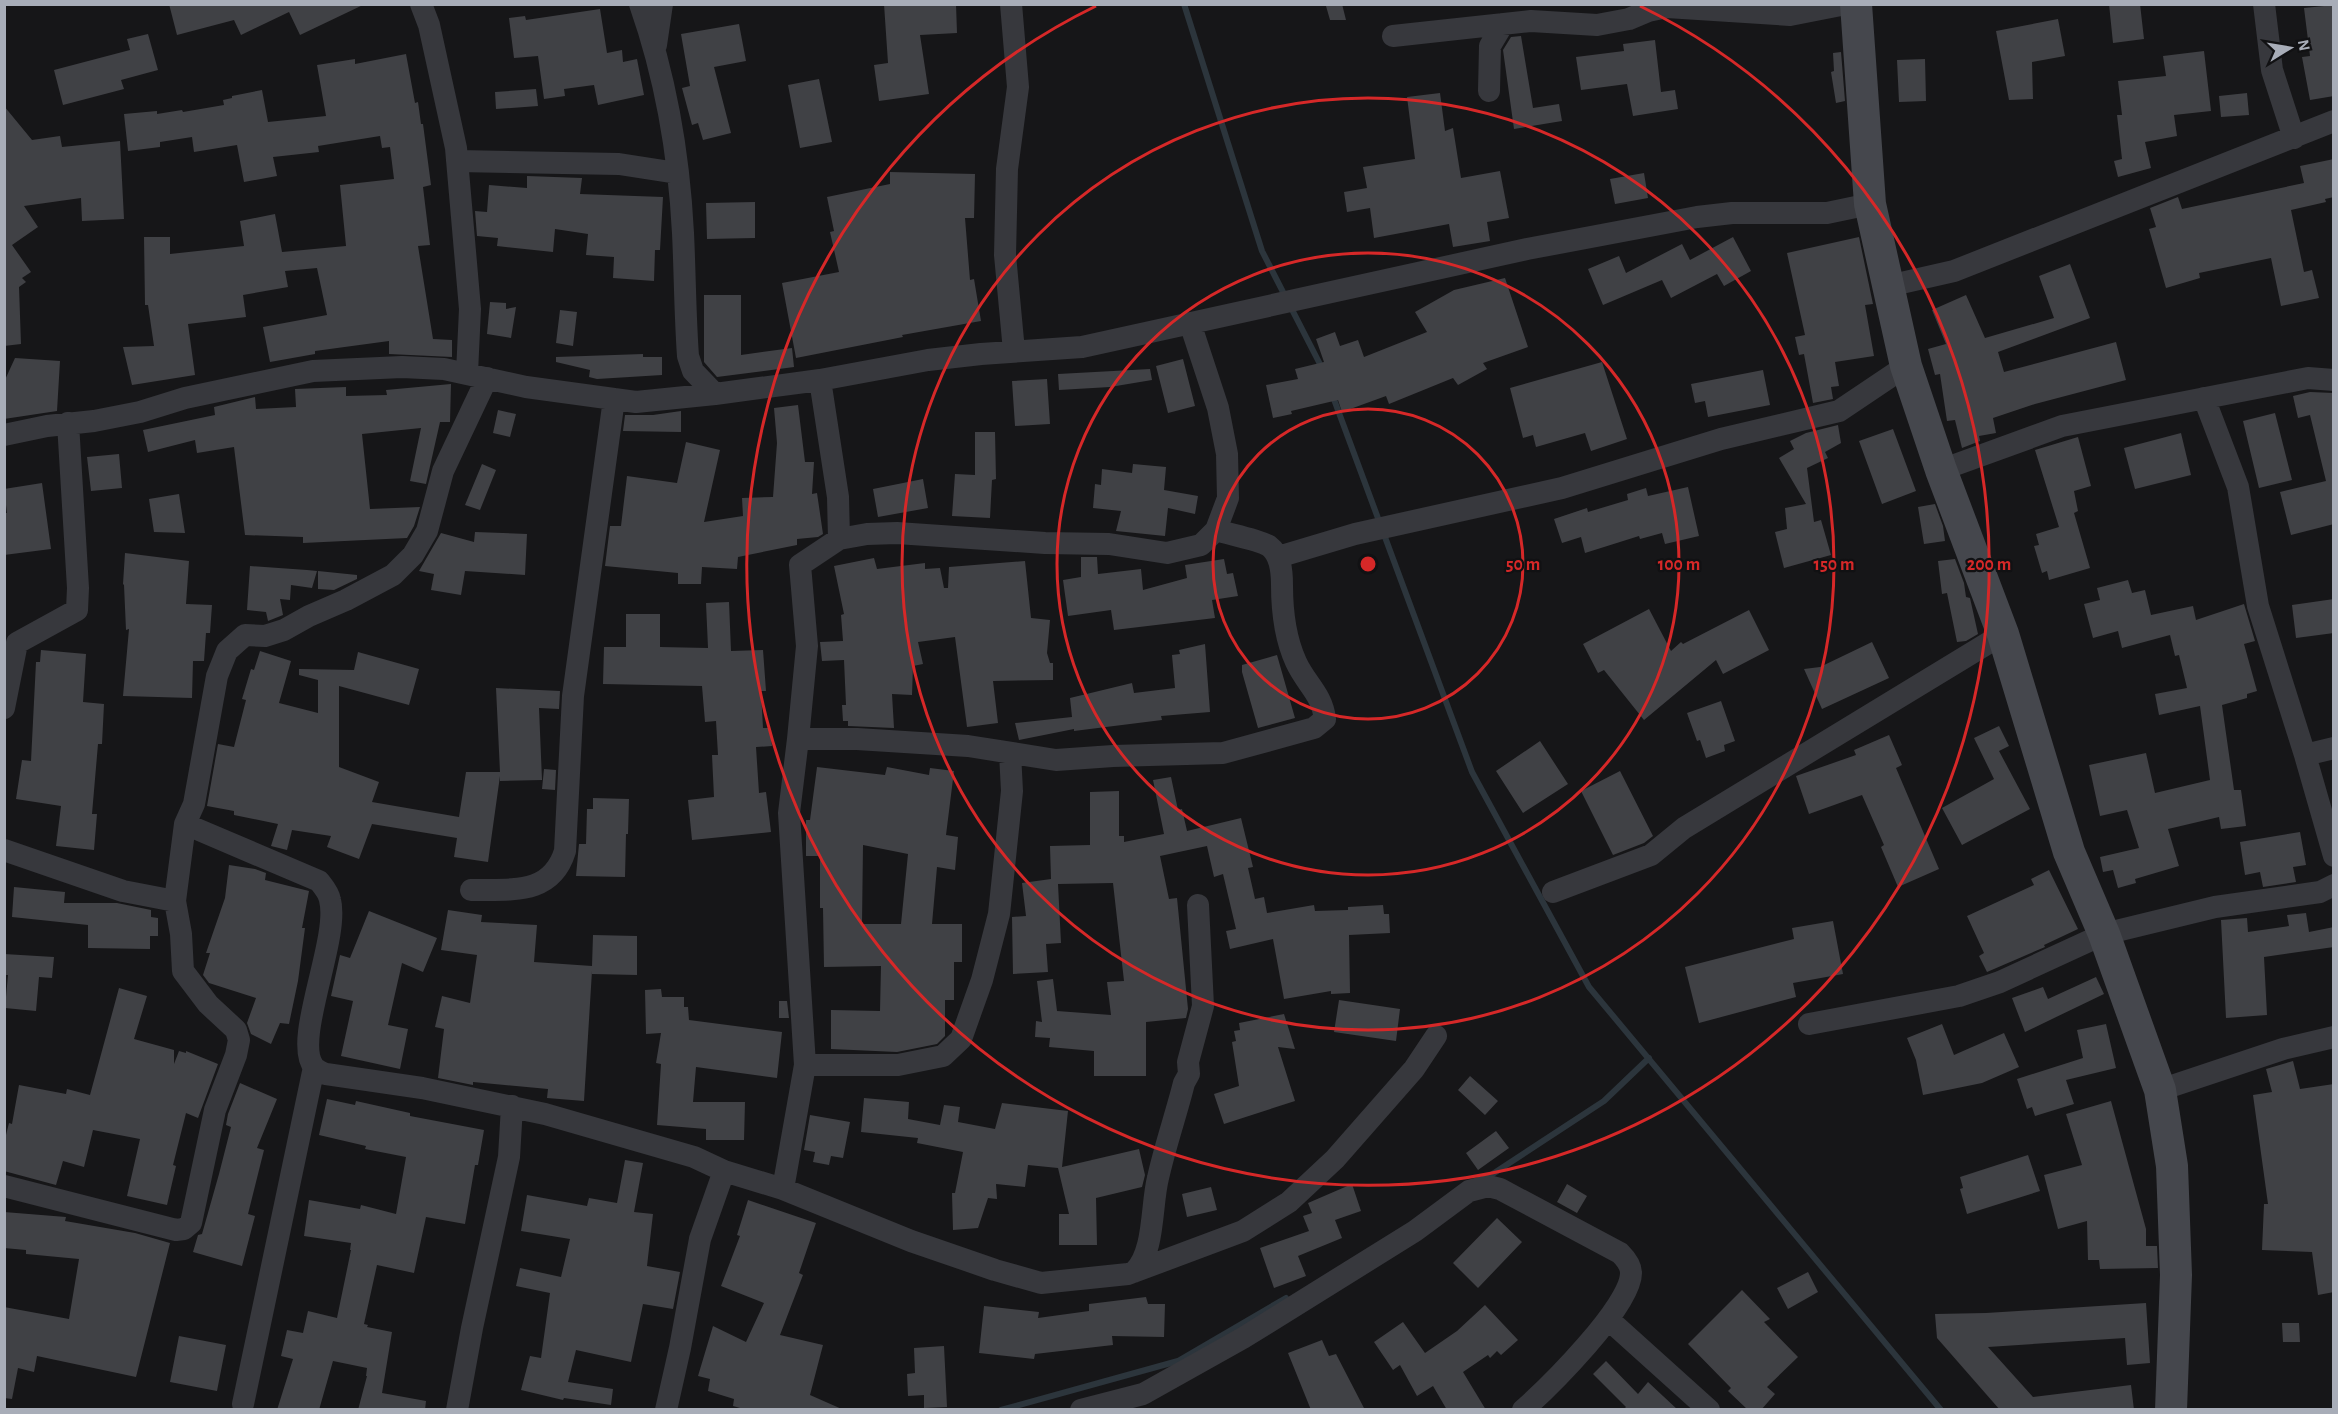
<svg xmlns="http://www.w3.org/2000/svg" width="2338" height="1414" font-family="'Alegreya Sans',sans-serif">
	<rect width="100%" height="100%" fill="#161618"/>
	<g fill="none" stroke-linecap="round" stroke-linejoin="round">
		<path stroke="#2c353c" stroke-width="6" d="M1184,4l78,247 61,119
			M1332,394l140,378 117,215 352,423
			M1485,1179l119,-78 45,-43
			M1001,1410l177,-49 108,-63"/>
	</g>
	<path fill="#404145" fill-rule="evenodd" d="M169,4h196l-65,31 -11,-23 -48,23 -7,-15 -57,15z
		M884,4h72l1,29 -37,2 9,59 -50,7 -5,-36 14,-2z
		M1334,4h8l4,16h-16l-4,-14z
		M2109,4h31l4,35 -31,4z
		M2334,5v91l-24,4 -8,-43 8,-1 -6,-48z
		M600,9l7,44 15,-3 1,12 14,-3 7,36 -46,10 -4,-20 -30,4 1,7 -21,3 -6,-43 -24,2 -5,-40 16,-2 1,4z
		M2058,19l7,37 -33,6 1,37 -24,1 -13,-69z
		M739,24l7,37 -32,6 17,66 -28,7 -5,-17 -6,2 -10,-37 8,-2 -9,-52z
		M148,34l10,36 -37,10 3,9 -61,16 -9,-35 76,-20 -3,-11z
		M1521,36l12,72 26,-4 3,17 -48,8 -11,-79 8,-13z
		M1655,40l6,52 14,-2 3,19 -45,7 -6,-32 -46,6 -5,-33 48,-6 -1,-7z
		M2204,51l7,60 -37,4 3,21 -32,6 6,26 -33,9 -4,-16 8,-2 -5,-44h5l-4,-34 48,-5 -3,-20z
		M1841,52l4,49 -9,2 -5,-31 3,-1 -1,-18z
		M406,54l9,49 3,-1 3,22h2l8,61 -8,2 7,58 -12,1 15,93 19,1v17l-63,-3v-13l-74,10v3l-45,8 -7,-35 64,-12 -10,-47 -32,3 3,16 -45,8 3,22 -58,7 7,51 -63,10 -9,-38 31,-1 -6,-41h-3l-1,-68h26v17l74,-8 -4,-25 35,-7 7,38 64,-6 -6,-61 54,-6 -4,-32 -8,1 -2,-12 -62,10 1,6 -46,5 4,19 -33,6 -7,-37 -43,7 -2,-15 -32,5v5l-32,4 -4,-37 33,-3v3l25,-4 1,2 41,-7 -1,-5 9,-2v-2l30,-6 6,32 58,-6 -9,-51 38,-6v5z
		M1925,59l1,42 -27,1 -2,-42z
		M819,79l13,63 -32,6 -12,-63z
		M536,89l2,17 -42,3 -1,-17z
		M1440,93l5,38 8,-3 8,50 39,-7 9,47 -22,4 3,19 -37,6 -4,-23 -75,14 -4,-30 -23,4 -3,-20 23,-4 -4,-21 52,-8 -8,-62z
		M2247,93l2,22 -28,2 -2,-21z
		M4,106l28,34 28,-4 2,11 58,-6 4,78 -42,2 -1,-23 -57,8 14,21 -26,18 19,27 -9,6 4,4 -7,5 2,57 -17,2z
		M2334,159v38l-9,2 1,3 -35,8 13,62 8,-2 7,28 -38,8 -10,-48 -72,15 1,5 -34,10 -17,-59 7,-2 -6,-19 28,-11 4,12 122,-26 -4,-17z
		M890,172l85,2 -1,44h-9l5,62 4,-1 7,42 -79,14 1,2 -107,21 -14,-75 57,-11 -9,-40 4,-1 -7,-34 63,-13z
		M1644,173l4,25 -33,6 -5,-25z
		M527,176l55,2 -2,16 83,3 -3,53h-5l-1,31 -41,-3 1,-21 -28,-2 2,-21 -33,-5 -2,23 -56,-6 1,-8 -21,-2 -2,-25 12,1 2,-27 38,3z
		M755,202v36l-48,1 -1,-36z
		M1733,237l18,34 -27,15 -7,-12 -46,24 -9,-18 -59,25 -15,-36 31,-13 7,17 56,-29 8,16z
		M1859,237l14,67 -8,1 9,51 -39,6 4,24 -8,1 2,12 -20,4 -9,-49 -5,1 -4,-18 10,-2 -18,-82z
		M2070,264l20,54 -92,34 6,20 112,-30 10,38 -91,24 -42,14 3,15 -17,3 1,5 -18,7 -7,-28 -8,1 -7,-47 -5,1 -7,-26 18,-5 -14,-34 34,-15 19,43 69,-20 -15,-42z
		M1505,278l23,69 -45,16 4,6 -29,16 -5,-7 -64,26 -3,-8 -44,16 -4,-12 -47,11 1,3 -19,4 -7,-33 32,-6 -3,-10 29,-7 -8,-23 19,-7 5,14 18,-6 6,17 63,-25 -12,-20 39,-22z
		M704,295h37v60l51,-7 2,19 -77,10 -13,-15z
		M490,302l16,1v6l10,-2 -5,31 -24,-4z
		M560,310l17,2 -4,34 -17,-3z
		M643,354v3h19v18l-65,4 -8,-2 1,-7 -34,-8v-5z
		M15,358l45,3 -3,50 -53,8v-37z
		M1183,359l12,47 -27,7 -12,-47z
		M1602,362l25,77 -36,12 -6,-18 -49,14 -3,-12 -10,3 -13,-50z
		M1150,369l2,11 -42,7 -51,3 -1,-16z
		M1763,370l7,35 -62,12 -3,-16 -10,2 -4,-19z
		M1047,379l3,45 -35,2 -3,-45z
		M451,384l-1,38h-10l-14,62 -16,-3 11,-53 -59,6 8,75 50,-2 -6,19 -7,12 -104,5v-6l-58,-2 -11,-88 -37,6 -2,-13 -47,12 -5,-22 72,-15 -1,-8 41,-10 1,12 40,-2 -1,-18 51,-2v9l41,-1 -1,-5z
		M2310,392l24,1v131l-43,11 -11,-43 46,-11 -16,-66 -12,3 -5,-22z
		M798,405l7,57h9l-2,32 5,-1 6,41 -5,3 -21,2v6l-59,12 -1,12 -35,-2 -1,17h-23v-11l-73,-7 5,-40h11l6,-50 50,7 9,-41 34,8 -16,72 39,-6 -1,-18 31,-1 4,-54 -3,-35z
		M498,410l18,4 -6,23 -17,-4z
		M681,411v21l-58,-1 2,-16h28z
		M2275,413l17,67 -33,8 -16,-67z
		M1838,425l3,18 -16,9 3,6 -21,10 7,54 7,-2 10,35 -47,13 -9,-36 12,-3 -2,-21 21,-4 -27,-46 15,-9 -4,-8 16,-8z
		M1893,429l23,62 -34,13 -23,-63z
		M975,432h20l1,47 -4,1 -2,38 -38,-2 3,-42 20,1z
		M2181,433l10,42 -56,14 -11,-41z
		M2078,437l13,49 -17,5 4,20 -4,2 16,55 -41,12 -2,-9 -5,2 -8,-27 5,-1 -3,-11 23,-7 -24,-77z
		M119,454l3,34 -31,3 -4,-34z
		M482,464l14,6 -16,40 -15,-5z
		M1133,464l33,3 -2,23 34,6 -3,18 -27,-6 -3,28 -49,-5 5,-20 -28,-3 2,-24 6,1 1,-16 30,4z
		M923,479l5,29 -50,9 -5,-28z
		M42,483l9,66 -47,6v-42h3l-3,-24z
		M1688,487l11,49 -34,8 -3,-11 -22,6 -1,-3 -54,17 -4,-16 -19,6 -8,-24 33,-11 1,4 40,-12 -1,-6 19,-6 2,8z
		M179,494l6,39 -31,-1 -5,-33z
		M1935,504l8,22 2,15 -21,3 -6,-37z
		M475,532l52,2 -2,41 -60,-4 -4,24 -30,-5 3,-16 -15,-3 22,-38 33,9z
		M125,553l64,8 -3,43 26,1 -2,28h-4l-2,28h-11l-1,37 -69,-2 6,-67 -3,1 -2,-45 -1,-1z
		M1081,557h16l1,17 43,-5 2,21 44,-12 -2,-13 39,-6 3,15 6,-1 5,23 -26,4 3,18 -101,12 -3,-20 -43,6 -5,-36 18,-3z
		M874,558l3,11 48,-6v6l15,-1 4,20h4l1,-21 76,-6 6,57 19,2 -3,33 3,10h3v17l-60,1 5,42 -31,4 -12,-90 -37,5 5,22 -10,2 -1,29 -20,-1 2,34 -46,-2v-5h-5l-1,-16h4l-2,-45 -22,1 -2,-19 23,-1 -2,-26 3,-1 -10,-48z
		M1955,559l9,24 2,14 4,1 8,36 -12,7 -9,1 -10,-49 -5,1 -4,-33z
		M250,566l57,4 10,1 -5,17 -21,-3 -1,15 -10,-1 3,16 -15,6 -2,-9 -19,-2z
		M318,571l39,4v4l-23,11 -16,-1z
		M2128,580l4,13 13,-3 6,25 42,-9 3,14 48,-16 11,37 -11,3 13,47 -10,3v4l-25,7 12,85h7l5,36 -25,3 -2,-12 -51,12 11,37 -44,13 1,4 -18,5 -5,-18 -10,2 -3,-15 39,-9 -12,-38 -27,6 -11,-51 57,-12 9,40 55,-13 -10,-74 -41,9 -4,-21 32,-6 -8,-33 -4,1 -5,-21 -48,13 -4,-17 -25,7 -9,-34 16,-4 -3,-12z
		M2334,599v34l-38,5 -4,-33z
		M729,602l2,49 32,-1 3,41h-5l2,37h7l2,18 -16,1 3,46 7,-1 5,40 -79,8 -4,-40 26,-3 -2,-42h6l-2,-34 -11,1 -3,-36 -99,-2 1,-37h22v-33h34v33l48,1 -2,-45z
		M1649,609l22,42 10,-9 2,2 66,-34 20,40 -46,24 -7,-14 -72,60 -40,-50 -6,3 -15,-29z
		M1872,642l17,36 -67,31 -18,-40 16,-2z
		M1205,644l5,68 -49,4 1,4 -88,11v-2l-55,11 -4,-17 57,-6 -2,-19 62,-15 2,10 41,-5 -3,-33 8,-1 -1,-4z
		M41,650l45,4 -3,48 21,2 -2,40h-4l-6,70h5l-3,36 -38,-4 5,-40 -45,-7 6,-39 9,1 5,-99h4z
		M260,651l31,10 -12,42 39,10v-33l-19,-5v-6l55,1 4,-18 61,17 -10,36 -70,-19v81l40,15 -7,20 87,15 7,-45h34l-4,-84 64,3 -1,18 -20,-1 3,72 -42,1v-5l-12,86 -34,-5 3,-19 -85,-14 -13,35 -32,-12 4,-11 -39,-6 -5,20 -16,-4 7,-22 -44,-9v-4l-27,-5 11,-62 16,3 12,-47 -4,-1 9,-30 3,1z
		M1277,655l18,63 -37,10 -16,-56v-7z
		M1721,701l14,40 -11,4 1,6 -19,7 -6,-18 -3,1 -10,-28z
		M1999,726l10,20 -10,5 31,58 -68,36 -20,-37 52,-29 -20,-41z
		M1889,735l13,30 -6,3 43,101 -41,18 -17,-40 3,-2 -22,-50 -53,19 -13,-38 60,-21 -2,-5z
		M1540,741l28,43 -45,29 -27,-42z
		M817,767l68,8 2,-8 42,8 1,-7 24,3 -8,64 12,2 -3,33 -18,-3 -5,57h30v38h-8v38h-9v36l-8,8 -40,8 -66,-3v-39l49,1 1,-45 -57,1 -1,-59h-3v-52h-14v-36h4zM863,845l45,9 -7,70h-39z
		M544,769l12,1 -1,20 -13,-1z
		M1620,771l33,65 -9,7 -31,12 -32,-64z
		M1171,777l7,33 4,-1 5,22 54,-13 12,49 -5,1 7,31 9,-2 3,16 47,-8 1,6 33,-1v-3l35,-2 1,9h5l1,19 -41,2 1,58 -19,1v-3l-47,8 -11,-60 -43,10 -4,-18 10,-2 -13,-55 -9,3 -7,-31 -47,10 9,43 8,-1 11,111 -2,9 -40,4v54h-52v-25l-45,-4 1,-9 -15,-1 1,-16 6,1 -5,-41 16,-2 4,32 54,4 -4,-33 17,-1 -11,-98 -55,1 3,59 -15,1 2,28 -35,2 -1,-57 14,-1 -4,-33 29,-4 -1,-33 40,-1v-53l29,-1v45h5v6l40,-8 -11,-54z
		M593,798l36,1 -1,35h-2l-1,43 -49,-1 3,-32h7l1,-35h6z
		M2300,832l6,33 -13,2 3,15 -33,5 -3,-15 -15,3 -5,-33z
		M229,865l26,4 11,4 -1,7 44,11 -7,37h3l-7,53 -9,43 -9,-1 -9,21 -20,-10 -4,-11 9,-25 -47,-15 -6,-8 7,-22h-4l19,-55z
		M2049,870l29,59 -34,16 1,2 -58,25 -8,-16 5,-3 -17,-37 67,-31 -3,-6z
		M14,887l51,5 -1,11h53l34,7v7l7,1v18h-8v13l-62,-1v-23l-76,-8z
		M448,910l34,5 -1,7 56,3 -3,37 58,4 1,-31 44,1v39l-45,-1v-3l-8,130 -37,-3 1,-9 -75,-7v3l-35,-7 6,-49 -9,-2 7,-31 28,7 7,-48 -36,-5z
		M369,911l68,27 -14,34 -21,-9 -14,62 20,4 -8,40 -59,-13 12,-55 -22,-5 9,-41 10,3z
		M2306,913l3,19 25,-5v20l-70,10 3,58 -41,3 -5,-98 26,-2 1,14 41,-6 -2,-11z
		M1833,921l10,53 -50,9 3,14 -97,26 -14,-56 109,-28 -2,-11z
		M4,954l50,3 -2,21 -13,-1 -3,34 -31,-3 3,-33h-4z
		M2096,977l8,17 -79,38 -13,-34 31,-11 5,12z
		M119,988l28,8 -13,43 40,11v14l5,-13 7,2v-2l32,13 -20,54 -12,-5 -13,52 3,1 -9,39 -40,-9 13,-57 -47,-9 -9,37 -21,-6 -7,24 -52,-14v-28l5,-20 3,1 7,-39 47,9 1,-5 23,6z
		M661,989l1,8h22v10h4l1,13 93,12 -5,46 -81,-11 -3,35h52l-1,38h-38v-11l-49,-4 4,-61 -5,-1 5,-30 -15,1 -1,-44z
		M1339,1000l61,9 -4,32 -62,-9z
		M779,1001h8l2,17h-10z
		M1284,1014l11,35 -17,-2 17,54 -71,23 -10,-30 25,-8 -7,-44 4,-1 -2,-10 6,-1 -1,-7z
		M1942,1024l12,31 50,-22 15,34 -37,16 -59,12 -7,-35 -9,-22z
		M2106,1024l10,44 -50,12 8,24 -39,12 -3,-9 -5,2 -10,-30 66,-21 -6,-28z
		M2293,1061l7,28 34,-5v208l-16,3 -6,-43 -50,-2 2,-46h4l-15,-109 19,-3 -6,-23z
		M1470,1076l28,25 -13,14 -27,-25z
		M240,1083l37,16 -20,49 7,2 -16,64 7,2 -13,50 -49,-14 5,-17 4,-1 17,-60 12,-47 -5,-2 2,-11z
		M864,1098l45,4 -1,17 32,6 4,-20 16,2 -2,15 37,7 7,-26 66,8 -6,56 77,-18 6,26 -3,12 -46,11 1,47h-38v-31h10l-11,-46 -30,-3 -3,22 -29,-3 1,15 -9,-1 -10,30 -25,2 -1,-37h3l8,-41 -46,-9 1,-5 -57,-6z
		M327,1099l28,6 1,-4 54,12v3l74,14 -6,35h-3l-10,59 -39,-7 -12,56 -37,-8 -13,59 4,1 -1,2 25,5 -10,61 44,8 -1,9h-67l9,-34h-1l1,-8 -34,-7 -14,49h-42l16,-51 -12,-3 6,-26 16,3 5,-22 29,7 14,-68h-1l1,-7 -47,-7 5,-36 51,9 1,-4 35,9 10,-57 -41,-8 1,-3 -47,-11z
		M2111,1101l35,128v17h11l1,22 -58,1 -1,-9h-11l-1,-39 -29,8 -14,-54 38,-10 -16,-51z
		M810,1115l40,7 -7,36 -12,-2 -2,9 -16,-3 2,-10 -11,-2z
		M1496,1131l13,17 -31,22 -12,-17z
		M2028,1155l12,36 -73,23 -7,-25 3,-1 -3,-11z
		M625,1160l18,3 -9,49 19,2 -6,52 33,6 -7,37 -30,-5 -12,58 -55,-12 -8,32 45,7 -2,16 -47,-7 -1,2 -42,-10 9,-34 11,2 9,-65 -34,-7 4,-18 41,9 9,-38 -49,-8 6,-36 60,11 2,-8 28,5z
		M1352,1184l9,27 -26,9 7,18 -44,18 8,20 -32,12 -14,-40 49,-17 -6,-15 9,-3 -4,-10z
		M1567,1184l20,12 -10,17 -20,-11z
		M1211,1187l6,23 -30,7 -5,-23z
		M748,1200l68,23 -17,50 4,2 -23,60 43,10 -13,50 34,15h-97l-14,-4 1,-7 -26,-8 2,-12 -12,-3 15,-50 33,16 18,-39 -43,-17 19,-50 -3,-1z
		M4,1212l62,5 -1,4 70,12 35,10 -34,134 -99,-21 -3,16 -16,-4 -6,31 -8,-1v-91l65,12 10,-60 -53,-5v-4l-22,-2z
		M1497,1218l25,24 -44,46 -25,-25z
		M1808,1272l10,20 -30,17 -11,-21z
		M1742,1290l28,29 -6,3 34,35 -31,30 8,7 -14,16h-13l-20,-19 3,-3 -43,-44z
		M1146,1297l2,7h17l-1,33 -52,-1 1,9 -78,9 -1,5 -55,-6 5,-47 55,6 -1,6 51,-7v-7z
		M2146,1303l4,60 -23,2 -2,-27 -137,9 45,50 98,-12 3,25h-134l-63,-72 -2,-24 51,-1z
		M1485,1305l33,35 -17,15 -4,-4 -7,7 -2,-3 -25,17 23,38h-39l-14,-24 -16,10 -17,-31 -7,5 -19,-28 29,-20 22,31 32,-22z
		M2282,1323h17l1,19h-17z
		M179,1336l47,9 -9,46 -47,-9z
		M1322,1340l7,16 7,-2 29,56h-54l-23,-57z
		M944,1346l3,61 -23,1v-13l-16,1 -1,-22 8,-1 -1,-25z
		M1606,1361l32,33 10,-12 30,28h-55l3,-3 -33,-33z"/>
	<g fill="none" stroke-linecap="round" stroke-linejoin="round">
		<path stroke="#37383d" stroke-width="22" d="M421,4l8,21 27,123 14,161 -3,64
			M640,4c26,74 39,151 43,229 2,41 2,82 5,123l5,15 22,23
			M1011,4l7,83 -11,82 -2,86 9,96
			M2264,4l8,66 22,68
			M1393,36l138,-15 66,4 32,-6 19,-8 19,-4 123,8 56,-11
			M656,45l6,-41
			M1489,91l1,-45 13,-22
			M457,161l162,3 58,9
			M1888,286l66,-15 380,-150
			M820,380l18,117 1,42 -39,26 7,81 -9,93h59l111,7 88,14 57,-4 110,-3 91,-25 11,-9c-3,-25 -19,-35 -29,-57 -11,-24 -14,-51 -14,-77 0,-13 -1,-30 -13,-39 -9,-6 -41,-12 -53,-16
			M2204,398l34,89 20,119 47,149 29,101
			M4,435l43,-9 47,-5 46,-9 45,-14 128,-27 89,-4 42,2 82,18 110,15 79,-8 105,-14 108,-20 53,-6 101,-7 445,-98 170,-32 35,-4h95l43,-9
			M1941,470l121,-44 246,-48 26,2
			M839,539l28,-5 30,-1 148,10 64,1 58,9 34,-8 15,-15 12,-32 -1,-44 -9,-46 -28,-85
			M1278,557l77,-23 207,-46 159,-49 118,-28 67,-45
			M4,708l13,-65 60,-33 1,-22 -10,-165
			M798,739l-9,74 16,252
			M2305,755l29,-7
			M185,824l134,57c4,5 10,12 11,19 10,39 -38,141 -16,167 2,3 9,6 12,7l96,14 123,26 149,43 30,14 59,18 128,52 84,29 46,13 87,-9 115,-43 46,-29 46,-43 79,-90 22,-33
			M4,850l119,41 52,10
			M471,890c40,-1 80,6 94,-39l8,-155 41,-297
			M1553,892l98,-37 33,-27 319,-194
			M1809,1024l150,-28 41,-14 104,-48 111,-27 105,-15 14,-7
			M2160,1090l123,-41 51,-12
			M4,1186l172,44 8,-1 7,-6 24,-113 21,-55 3,-15 -3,-10 -28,-26 -25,-33 -2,-37 -6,-33 10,-77 9,-20 23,-128 10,-25 18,-16 20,1 19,-6 25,-14 37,-16 47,-25 20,-20 14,-24 16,-60 44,-93
			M783,1189l22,-124h93l45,-9 18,-17 21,-59 17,-66 13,-123 -2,-38
			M1134,1272c21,-20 17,-67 24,-94 7,-32 18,-63 26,-95l5,-9 -1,-12 15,-56 -5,-101
			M1608,1319l101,91
			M243,1404l71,-337
			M457,1410l15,-82 37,-171 3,-51
			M666,1410l14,-62 20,-109 24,-68
			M1081,1410l62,-16 100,-56 172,-107 54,-40 19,-5 12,3 120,64c5,5 11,12 11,20 0,33 -82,114 -108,137"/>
		<path stroke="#45474d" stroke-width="32" d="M1856,4l14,200 36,162 35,104 62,164 66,218 35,82 56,156 12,76 4,109 -5,135"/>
	</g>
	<g fill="none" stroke="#d62828" stroke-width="3">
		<circle cx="1368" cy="564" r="155"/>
		<circle cx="1368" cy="564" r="311"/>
		<circle cx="1368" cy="564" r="466"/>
		<path d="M1640 6A621 621 0 1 1 1096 6"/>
	</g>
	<circle cx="1368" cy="564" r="9" fill="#d62828" stroke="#111113" stroke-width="3"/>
	<g font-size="18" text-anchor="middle" font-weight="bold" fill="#d62828" stroke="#111113" stroke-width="4.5" stroke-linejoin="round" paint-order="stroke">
		<text x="1523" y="570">50 m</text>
		<text x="1679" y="570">100 m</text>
		<text x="1834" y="570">150 m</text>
		<text x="1989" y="570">200 m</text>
	</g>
	<rect width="2338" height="1414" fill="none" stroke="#a8adb8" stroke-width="12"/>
	<g transform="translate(2290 48) rotate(79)" stroke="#111113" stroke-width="4.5" paint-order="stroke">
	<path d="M0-4.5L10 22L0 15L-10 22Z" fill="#a8adb8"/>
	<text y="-9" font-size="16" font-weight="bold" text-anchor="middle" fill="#a8adb8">N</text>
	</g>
</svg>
